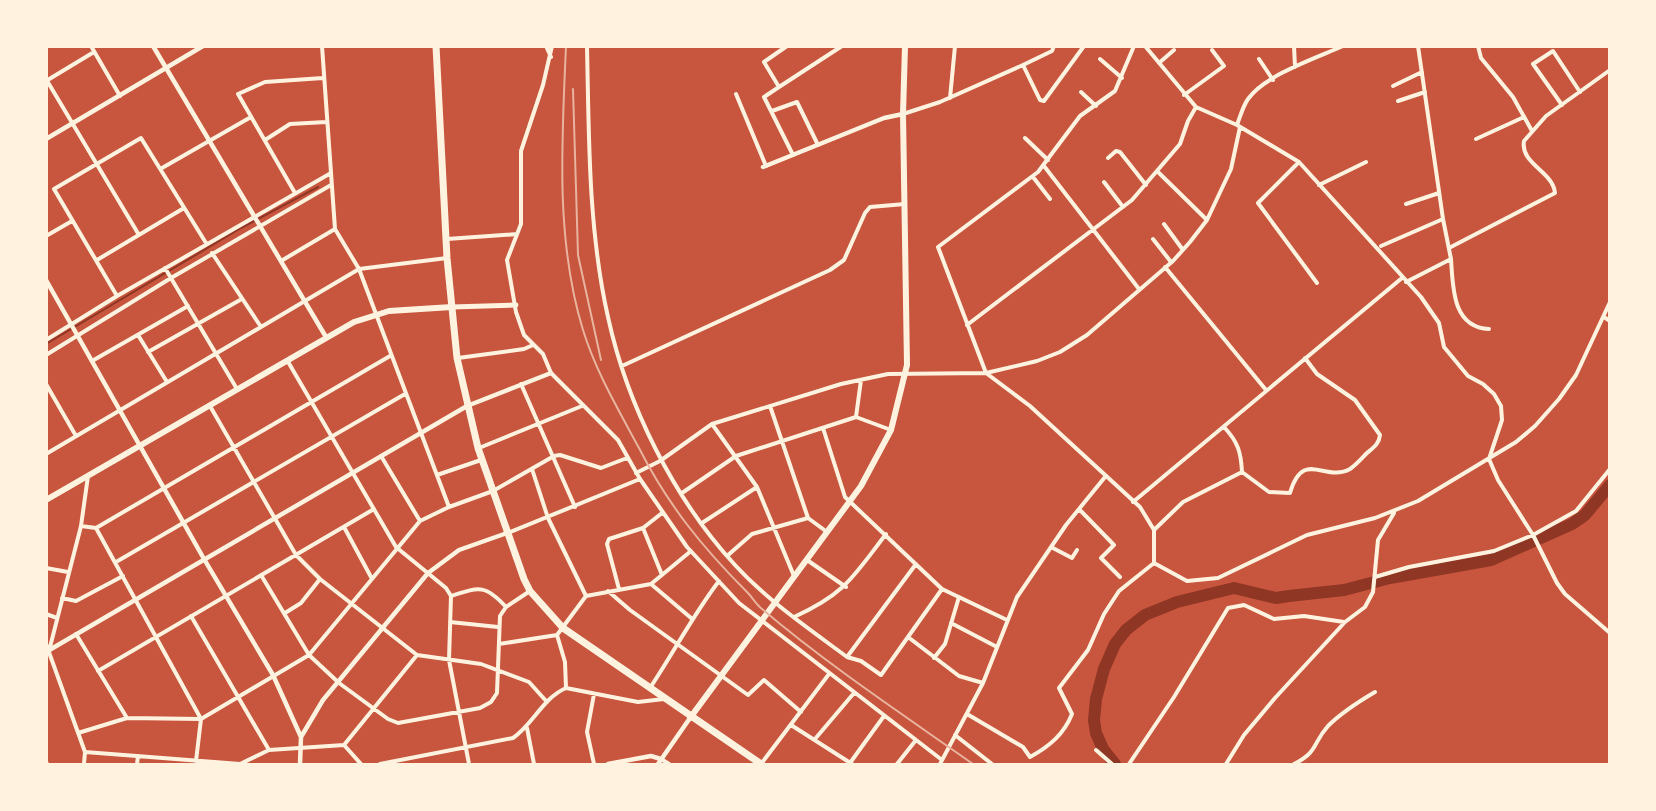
<svg xmlns="http://www.w3.org/2000/svg" width="1656" height="811" font-family="Raleway,sans-serif">
	<rect width="100%" height="100%" fill="#c8553d"/>
	<g fill="none" stroke-linecap="round" stroke-linejoin="round">
		<path stroke="#8f3625" stroke-width="2" d="M46,344l195,-116 77,-41"/>
		<path stroke="#8f3625" stroke-width="12" d="M1115,764l-12,-15 -7,-16 -2,-13 2,-21 8,-30 11,-25 11,-14 19,-15 32,-13 57,-14 42,10 13,-2 55,-6 46,-12 101,-18 81,-36 13,-9 25,-30"/>
		<path stroke="#fff3e0" stroke-width="4" d="M91,46l29,50
			M322,46l13,183 24,40 90,238
			M546,46l5,11
			M552,46l-9,39 -22,66v73l-14,36 9,52 8,23 19,19 8,19 67,67 22,39 47,68 52,56 203,157
			M587,46c2,90 1,183 21,271 19,88 66,182 127,248 33,36 73,63 112,92l14,4 20,14 61,-86
			M787,46l-23,16 15,25 63,-41
			M1134,46l-19,45 -35,25 -42,56 -100,75 48,126 44,33 110,101 14,23v33
			M1145,46l51,61 41,18 62,37 122,135 18,26 5,24 24,29 15,8 11,10 7,12 1,14 -13,39 9,21 35,55 24,48 8,11 45,39
			M1294,46l1,21
			M1478,46l3,12 32,39 19,34
			M1100,59l22,19
			M1259,59l14,21
			M1159,63l15,-13
			M1023,65l29,-14 2,-5
			M46,79l93,156
			M46,81l48,-29
			M1393,86l29,-14
			M779,87l-15,10 29,58
			M1081,92l15,14
			M736,94l30,72
			M1184,95l40,-29 -12,-16
			M950,98l5,-52
			M1398,101l27,-9
			M1562,105l-29,-41 20,-13 27,41
			M772,111l25,-9 21,43
			M903,114l37,-12 83,-37 17,35 4,1 40,-55
			M1237,125c3,-8 6,-19 11,-26 17,-24 68,-41 95,-53
			M1025,138l23,22
			M1476,139l48,-22
			M265,140l25,-16 36,-2
			M1108,158l8,-7 4,1 26,33
			M1299,162l-41,41 59,80
			M1044,166l95,123
			M162,168l89,-51
			M1158,172l49,48
			M1033,177l17,22
			M1104,182l19,25
			M1319,185l47,-23
			M295,193l-57,-99 27,-12 58,-4
			M1406,204l33,-11
			M1164,224l19,26
			M46,236l26,-15
			M447,239l70,-5
			M1153,239l18,23
			M1381,246l62,-27
			M1449,248l106,-55c-2,-22 -35,-29 -31,-52l22,-25 64,-46
			M212,253l49,74
			M1451,259c2,28 1,68 38,70
			M97,260l87,-52
			M281,261l54,-32
			M1165,267l101,123
			M165,268l72,121
			M1406,282l45,-23 -8,-40 -25,-173
			M117,296l-63,-107 87,-51 65,105
			M1604,317l6,4
			M967,325l165,-125 48,-56 8,-23 8,-14
			M138,335l29,47
			M46,340l71,-44 214,-123
			M148,352l92,-52
			M46,355l125,-77 160,-93
			M458,358l66,-9 9,-4
			M287,360l109,187 50,41 5,8 -2,64 20,104
			M92,361l96,-55
			M622,366l208,-96 14,-10 21,-47 5,-6 35,-3
			M46,384l30,52
			M521,384l54,123
			M210,406l86,149 24,24 97,76 64,9 48,18 18,20
			M770,406l38,112 19,14
			M856,417l5,-37
			M712,424l45,63 37,89
			M1224,427c14,15 17,25 18,45
			M823,428l22,69 97,92 65,31
			M479,448l103,-42
			M46,454l313,-185 88,-11
			M381,456l39,65
			M532,469l16,49 38,78
			M636,473l24,-12 52,-37 129,-40 47,-10 98,-1 51,-12 23,-9 27,-17 86,-74 17,-19 17,-22 24,-51 9,-42
			M437,475l44,-15
			M682,493l54,-37 120,-39 35,13
			M1133,502l269,-224
			M1079,509l35,36 -13,13 19,19
			M702,523l55,-36
			M81,526l15,2 294,-172
			M344,527l27,50
			M96,528l105,191 -5,42
			M643,528l19,47
			M1154,530l29,-28 59,-30 27,20 21,1c13,-45 35,-10 60,-24 6,-4 12,-11 17,-16 7,-6 12,-9 13,-18l-25,-35 -38,-26 -12,-16
			M508,533l132,-54
			M1051,547l21,11 5,-8
			M727,556l25,-22 56,-16
			M807,560l39,27
			M116,562l289,-168
			M1154,563l33,18 31,-3 89,-43 68,-17 43,-17 98,-59 19,-16 24,-27 17,-24 34,-73
			M46,568l22,4
			M261,575l48,80 30,28 49,36 10,4 82,-15 11,-6 6,-9 3,-77 6,-9 24,-16
			M1375,577l34,-10 85,-16 39,-16 43,-24 34,-42
			M651,584l40,34
			M619,589l-12,-45 2,-5 34,-11 19,-15
			M608,591l22,19 118,85 16,-15 37,32
			M451,596c28,-9 34,-12 55,11
			M62,598l14,3 47,-25
			M285,613l16,-10 19,-24
			M46,614l11,4
			M191,616l78,134
			M794,617c51,-23 59,-40 92,-83
			M450,622l48,5
			M951,623l46,24
			M76,634l51,84
			M908,637l51,39 24,7
			M46,644l39,108 -1,12
			M499,644l58,-9
			M49,651l32,-125 7,-50
			M847,657l69,-93
			M934,658l11,-14 14,-47
			M98,671l276,-162
			M566,688l-1,-26 -8,-27 29,-39 65,-12 40,-33
			M650,688c24,-36 43,-73 69,-107
			M967,714l56,33 7,10c20,-11 34,-23 42,-43l-13,-26 29,-38 16,-36 15,-23 35,-28
			M791,725l61,39
			M527,728l7,36
			M78,733l49,-15 74,1 108,-64 111,-134 29,-14 44,-16 61,-35 6,-1 41,13 26,-10
			M955,735l37,29
			M815,739l39,-46
			M344,745l17,19
			M1096,750l16,14
			M85,752l155,12 29,-14 75,-5 73,-90
			M661,759l8,5
			M46,762l1,2
			M850,763l34,-47
			M137,764l1,-8
			M380,764l133,-26c20,-14 30,-40 53,-50l72,14 26,-3
			M594,764l-7,-32 7,-38
			M761,764l68,-90
			M897,764l19,-24
			M940,764l43,-81 34,-86 49,-72 39,-48
			M1129,764l45,-67 54,-89 16,-3 30,14 30,-3 40,6
			M1226,764l18,-29 31,-37 70,-76 20,-15 8,-15 5,-52 16,-27
			M1294,764c25,-13 18,-20 34,-38 14,-14 30,-24 47,-34"/>
		<path stroke="#fff3e0" stroke-width="4.5" d="M153,46l173,291
			M46,139l157,-93
			M763,167l121,-49 19,-4
			M46,280l158,279 69,116 28,62
			M46,652l421,-246 84,-33
			M300,764l1,-27 22,-37 105,-127 31,-23 48,-17
			M608,764l43,-8 10,3
			M658,764l32,-46"/>
		<path stroke="#fff3e0" stroke-width="5" d="M452,307l64,-2"/>
		<path stroke="#fff3e0" stroke-width="6" d="M46,500l308,-178 35,-11 63,-4
			M690,718l171,-232 30,-56 16,-65 -4,-251 2,-68"/>
		<path stroke="#fff3e0" stroke-width="7" d="M436,46l11,212 10,100 21,90 46,131 6,12 33,37 198,136"/>
		<path stroke="#e9b49f" stroke-width="2" d="M566,46c-4,94 -11,193 17,284 13,42 35,79 56,118 29,57 63,99 108,144 5,5 9,12 15,17 66,56 140,105 211,155
			M573,89l5,166 23,105"/>
	</g>
	<rect width="1656" height="811" fill="none" stroke="#fff3e0" stroke-width="96"/>
</svg>
